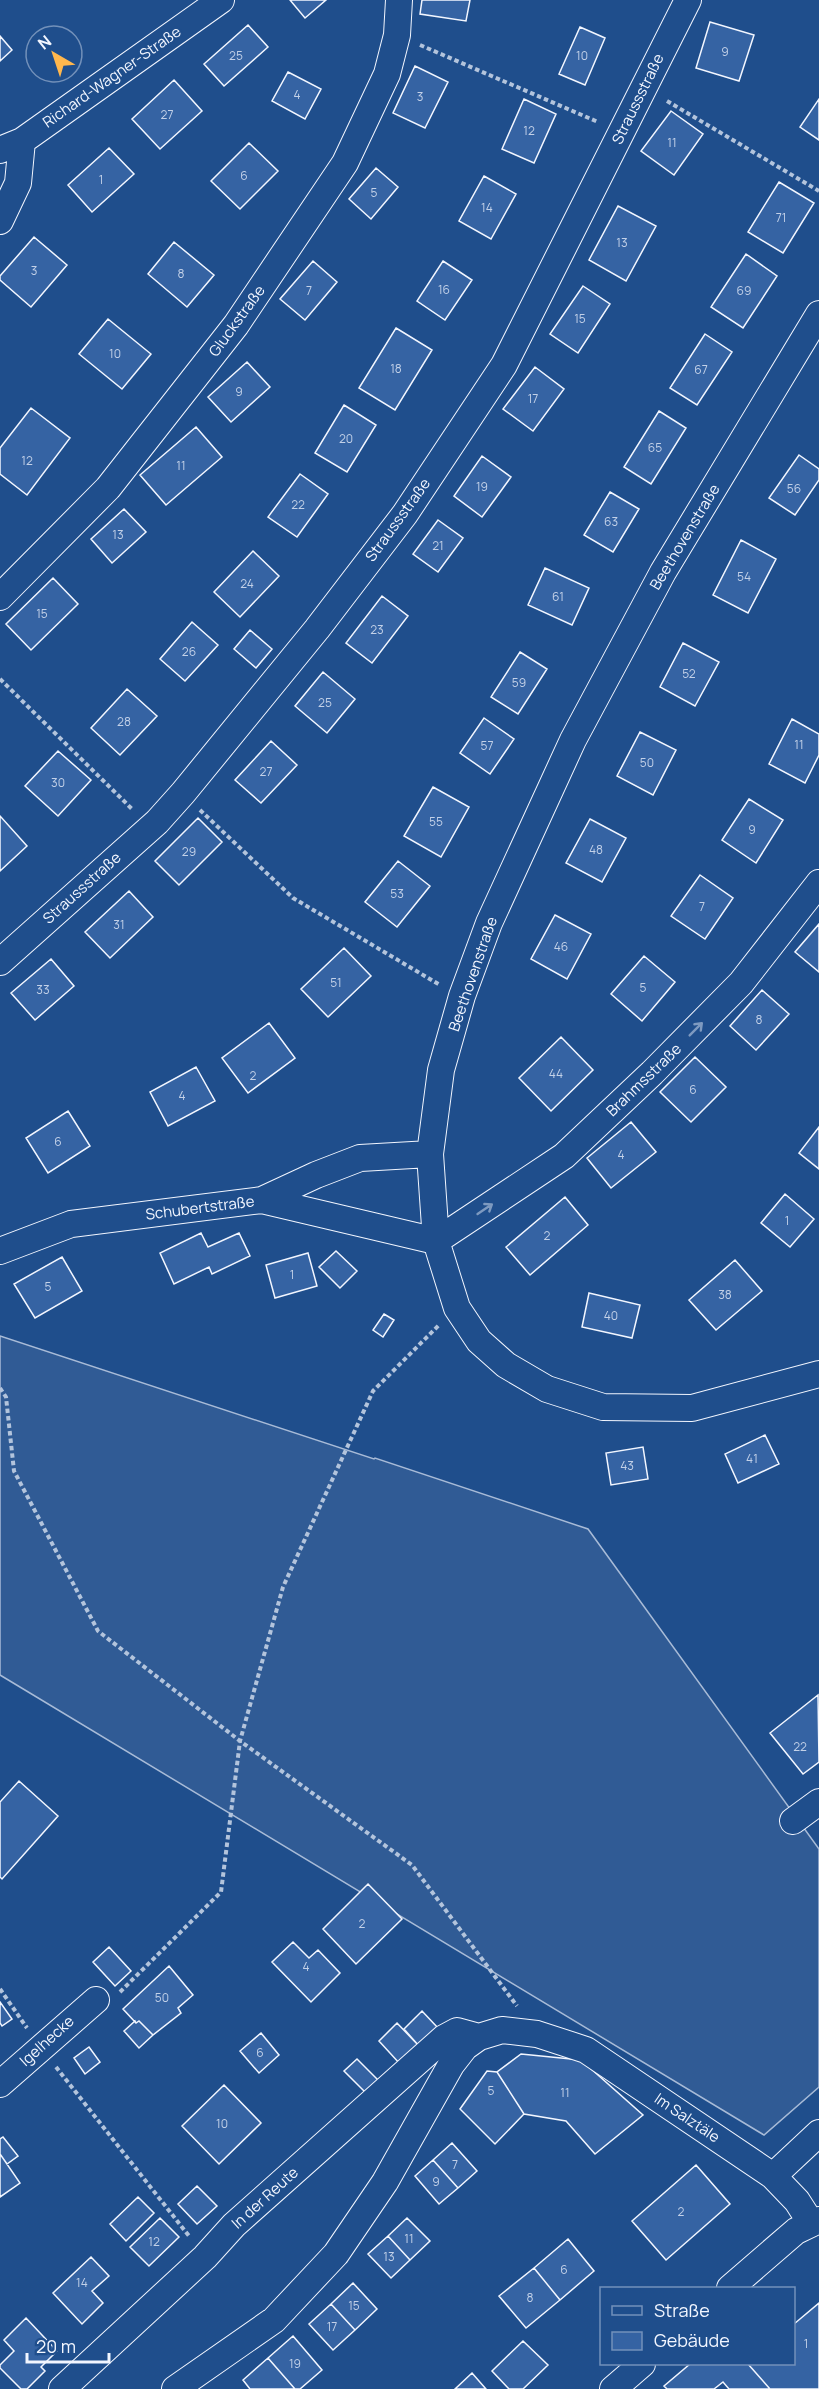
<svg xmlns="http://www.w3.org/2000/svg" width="819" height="2389" font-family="Manrope,sans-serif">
	<rect width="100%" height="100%" fill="#1f4e8c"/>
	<path fill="#305b95" stroke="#a8bbd7" stroke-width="1.5" d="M0,1336l374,123 1,-1 213,71 231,320v238l-55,48 -764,-460z"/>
	<path fill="#3563a3" stroke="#f2f6ff" stroke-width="1.5" d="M290,0h36l-21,18z
		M422,0h48l-4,21 -46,-7z
		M710,22l44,13 -15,46 -43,-13z
		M248,25l20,22 -44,39 -20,-22z
		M580,27l25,11 -20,47 -26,-11z
		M0,36l12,14 -12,11z
		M415,66l33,16 -23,46 -32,-15z
		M288,72l33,17 -16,30 -33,-18z
		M174,80l28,31 -42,38 -28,-30z
		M524,99l32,15 -22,49 -32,-14z
		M819,99v41l-19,-13z
		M671,111l32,23 -29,41 -33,-24z
		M249,143l29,28 -38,38 -29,-28z
		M109,148l25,26 -42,38 -24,-27z
		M376,168l22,19 -27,32 -22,-20z
		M484,176l32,18 -25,45 -32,-18z
		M779,182l35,21 -31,50 -35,-21z
		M618,206l38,20 -30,55 -37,-21z
		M34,237l33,28 -36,42 -31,-27v-4z
		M174,242l40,33 -27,32 -39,-33z
		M746,254l31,22 -34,52 -32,-21z
		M313,261l24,21 -32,38 -25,-21z
		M443,261l29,19 -27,40 -28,-19z
		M583,286l27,18 -32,49 -28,-19z
		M108,319l43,35 -29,35 -43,-35z
		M396,328l36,22 -37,60 -36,-22z
		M705,334l27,18 -35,53 -27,-17z
		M247,362l23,25 -39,35 -23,-25z
		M535,367l29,22 -31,42 -30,-22z
		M344,405l32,20 -29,47 -32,-19z
		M31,408l39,30 -43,57 -27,-21v-26z
		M659,411l27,17 -35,56 -27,-17z
		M196,427l26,30 -56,48 -26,-30z
		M799,455l20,14v11l-24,35 -26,-17z
		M482,456l29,21 -29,40 -28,-21z
		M300,474l28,20 -31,43 -29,-20z
		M610,492l29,17 -26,43 -29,-17z
		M124,509l22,23 -34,31 -21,-24z
		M438,520l25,18 -25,34 -25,-18z
		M741,540l35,19 -28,54 -35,-18z
		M253,551l26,25 -39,41 -26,-25z
		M545,568l44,20 -17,37 -44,-20z
		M53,578l25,26 -47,46 -25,-26z
		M382,596l26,20 -36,47 -26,-20z
		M192,622l26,23 -33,36 -25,-22z
		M250,630l22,19 -16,19 -22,-19z
		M683,643l36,19 -24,44 -35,-19z
		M520,652l27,17 -29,45 -27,-17z
		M323,672l32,27 -28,34 -32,-27z
		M127,689l30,27 -37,39 -29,-27z
		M484,718l30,21 -24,35 -30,-21z
		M792,719l27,15v21l-14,28 -36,-19z
		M640,732l36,18 -23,45 -36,-19z
		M271,741l26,24 -36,38 -26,-23z
		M58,751l33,29 -33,36 -33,-30z
		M433,787l36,20 -28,50 -37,-21z
		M749,799l34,21 -27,43 -34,-23z
		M0,816l27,30 -27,25z
		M198,818l24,24 -43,43 -24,-24z
		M590,819l36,19 -24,44 -36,-19z
		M398,861l32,25 -33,41 -32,-25z
		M700,875l33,23 -28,41 -34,-23z
		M129,891l24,26 -43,41 -25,-26z
		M555,915l36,19 -24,45 -36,-20z
		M819,924v48l-24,-20z
		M344,948l27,28 -43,41 -27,-28z
		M644,956l31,26 -33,39 -31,-27z
		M51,959l23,27 -39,34 -24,-27z
		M762,990l27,24 -33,36 -26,-24z
		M269,1023l26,35 -47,35 -26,-35z
		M561,1037l32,33 -42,41 -32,-33z
		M695,1057l31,30 -35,35 -31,-30z
		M196,1067l19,34 -47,25 -18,-34z
		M68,1111l22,35 -42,27 -22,-35z
		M631,1122l25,30 -45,36 -24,-30z
		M819,1127v42l-20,-16z
		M785,1194l29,25 -24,28 -29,-24z
		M565,1197l23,28 -58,50 -24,-28z
		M201,1233l7,14 31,-14 11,23 -38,18 -3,-7 -35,17 -14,-31z
		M336,1251l21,20 -17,17 -21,-21z
		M308,1253l9,33 -42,12 -9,-33z
		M62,1257l20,34 -47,27 -21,-34z
		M735,1260l27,31 -46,39 -27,-30z
		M589,1293l51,12 -8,33 -50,-11z
		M384,1314l10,6 -11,17 -10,-7z
		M765,1435l14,29 -41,19 -13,-29z
		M643,1447l5,32 -37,6 -5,-32z
		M818,1695l1,67 -16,12 -33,-41z
		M19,1781l39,35 -56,63 -2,-2v-75z
		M368,1884l34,35 -46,45 -33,-35z
		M293,1942l16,16 9,-8 22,23 -29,29 -39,-40z
		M109,1947l22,24 -16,15 -22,-24z
		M169,1966l24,29 -15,13 3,5 -28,22 -14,-14 -3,2 -13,-14z
		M0,2002l12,17 -10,7 -2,-3z
		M422,2011l16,17 -19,18 -15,-17z
		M135,2021l1,2 3,-2 14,14 -14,13 -15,-17z
		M397,2023l22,23 -19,18 -21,-23z
		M261,2033l18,22 -20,18 -19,-22z
		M89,2047l11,15 -15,12 -11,-16z
		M521,2054l60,6 62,55 -48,39 -29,-33 -42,-7 -27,-42z
		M357,2059l24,24 -12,13 -25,-25z
		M487,2071l10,1 27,42 -29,30 -35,-35z
		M224,2085l37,38 -42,41 -37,-38z
		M3,2137l15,19 -11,8 -7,-10v-15z
		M452,2143l25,28 -19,17 -25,-28z
		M0,2154l20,29 -20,14z
		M433,2160l25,28 -19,16 -24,-28z
		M696,2165l34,39 -64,56 -34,-39z
		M197,2186l20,20 -20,18 -19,-20z
		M138,2197l16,16 -28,28 -16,-17z
		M160,2218l19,19 -30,29 -19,-19z
		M407,2218l23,23 -20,19 -22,-24z
		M388,2236l22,24 -19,18 -23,-24z
		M568,2239l26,32 -34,29 -26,-32z
		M91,2257l18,19 -17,15 11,12 -21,21 -29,-31z
		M534,2268l26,32 -34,28 -27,-32z
		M353,2283l24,26 -22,21 -24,-26z
		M819,2303v86h-49l-22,-25h46v-40z
		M331,2304l24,26 -22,20 -24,-26z
		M26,2318l31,33 -16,16 4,4 -18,18h-6l-21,-21v-3l14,-14 -10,-11z
		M293,2336l29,34 -22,19h-5l-27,-31z
		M523,2341l25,24 -25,24h-14l-17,-18z
		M268,2358l27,31h-45l-7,-9z
		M690,2364h58l22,25h-41l-6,-7 -9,7h-47l-3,-3z
		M472,2373l14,16h-31z"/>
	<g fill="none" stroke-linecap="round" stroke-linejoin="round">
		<defs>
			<path id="minor" d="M0,150l22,-9 199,-141
				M0,221l18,-38 4,-42
				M819,314l-156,258 -90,168 -84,183 -27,73 -21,74 -11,84 6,87 21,67 22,33 27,24 41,24 56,18 89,1 127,-34
				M0,597l108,-109 128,-163 109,-162 42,-89 10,-39 2,-35
				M0,962l157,-140 26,-29 134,-164 88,-115 99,-149 184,-365
				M262,1200l54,-25 44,-17 70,-4
				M0,1251l71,-27 191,-24 174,41 128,-85 88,-83 89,-90 78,-100
				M793,1821l26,-19
				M0,2084l96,-84
				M773,2176l46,-43
				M730,2288l66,-57 23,-11
				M62,2389l143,-132 29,-32 210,-187 13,-7 22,6
				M175,2389l99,-69 62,-66 49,-72 66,-117 14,-18 14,-10 23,-7 35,4 49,16 187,126 24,25 14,22
				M613,2389l29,-25"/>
		</defs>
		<use href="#minor" stroke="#f2f6ff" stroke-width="28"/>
		<path stroke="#b3c4dc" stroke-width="4" stroke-dasharray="4.5 3" stroke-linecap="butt" d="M420,45l178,77
			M667,101l152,90
			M0,679l132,130
			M200,810l93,88 147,87
			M0,1388l6,9 8,74 84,160 142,110 172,124 105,141
			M0,1989l27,39
			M120,1992l101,-100 19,-151 43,-154 90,-196 66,-66
			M56,2067l133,169"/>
		<use href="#minor" stroke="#1f4e8c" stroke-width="26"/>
	</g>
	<defs><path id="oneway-shaft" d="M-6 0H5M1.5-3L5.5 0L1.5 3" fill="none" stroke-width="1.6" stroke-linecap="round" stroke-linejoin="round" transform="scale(1.5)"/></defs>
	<g stroke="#7e9ac0">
		<use href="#oneway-shaft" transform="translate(696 1029) rotate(-45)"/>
		<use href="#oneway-shaft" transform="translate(485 1209) rotate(-34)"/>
	</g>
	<g text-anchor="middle" stroke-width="4.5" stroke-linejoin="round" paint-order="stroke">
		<g font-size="12" fill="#c3d1e8">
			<text x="725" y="56">9</text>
			<text x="236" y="60">25</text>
			<text x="582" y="60">10</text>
			<text x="297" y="99">4</text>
			<text x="420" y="101">3</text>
			<text x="167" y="119">27</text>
			<text x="529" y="135">12</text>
			<text x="672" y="147">11</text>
			<text x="244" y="180">6</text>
			<text x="101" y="184">1</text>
			<text x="374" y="197">5</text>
			<text x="487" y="212">14</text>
			<text x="781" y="222">71</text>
			<text x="622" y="247">13</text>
			<text x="34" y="275">3</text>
			<text x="181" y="278">8</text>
			<text x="444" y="294">16</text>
			<text x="309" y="295">7</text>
			<text x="744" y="295">69</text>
			<text x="580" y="323">15</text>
			<text x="115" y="358">10</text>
			<text x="396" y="373">18</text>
			<text x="701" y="374">67</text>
			<text x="239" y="396">9</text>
			<text x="533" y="403">17</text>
			<text x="346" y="443">20</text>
			<text x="655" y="452">65</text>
			<text x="27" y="465">12</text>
			<text x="181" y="470">11</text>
			<text x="482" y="491">19</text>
			<text x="794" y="493">56</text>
			<text x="298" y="509">22</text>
			<text x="611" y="526">63</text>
			<text x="118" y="539">13</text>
			<text x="438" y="550">21</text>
			<text x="744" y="581">54</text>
			<text x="247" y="588">24</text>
			<text x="558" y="601">61</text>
			<text x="42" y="618">15</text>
			<text x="377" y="634">23</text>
			<text x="189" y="656">26</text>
			<text x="689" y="678">52</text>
			<text x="519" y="687">59</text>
			<text x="325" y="707">25</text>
			<text x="124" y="726">28</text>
			<text x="799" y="749">11</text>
			<text x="487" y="750">57</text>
			<text x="647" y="767">50</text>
			<text x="266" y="776">27</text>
			<text x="58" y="787">30</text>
			<text x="436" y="826">55</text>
			<text x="752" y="834">9</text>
			<text x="596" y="854">48</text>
			<text x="189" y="856">29</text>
			<text x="397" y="898">53</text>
			<text x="702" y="911">7</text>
			<text x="119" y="929">31</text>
			<text x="561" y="951">46</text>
			<text x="336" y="987">51</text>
			<text x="643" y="992">5</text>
			<text x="43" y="994">33</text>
			<text x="759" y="1024">8</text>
			<text x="556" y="1078">44</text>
			<text x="253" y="1080">2</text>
			<text x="693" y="1094">6</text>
			<text x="182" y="1100">4</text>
			<text x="58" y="1146">6</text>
			<text x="621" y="1159">4</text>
			<text x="787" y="1225">1</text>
			<text x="547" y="1240">2</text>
			<text x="292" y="1279">1</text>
			<text x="48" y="1291">5</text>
			<text x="725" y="1299">38</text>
			<text x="611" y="1320">40</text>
			<text x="752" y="1463">41</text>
			<text x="627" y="1470">43</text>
			<text x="800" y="1751">22</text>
			<text x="362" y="1928">2</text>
			<text x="306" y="1971">4</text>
			<text x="162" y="2002">50</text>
			<text x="260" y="2057">6</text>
			<text x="491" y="2095">5</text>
			<text x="565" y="2097">11</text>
			<text x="222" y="2128">10</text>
			<text x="455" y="2169">7</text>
			<text x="436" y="2186">9</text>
			<text x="681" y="2216">2</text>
			<text x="409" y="2243">11</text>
			<text x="154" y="2246">12</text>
			<text x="389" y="2261">13</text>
			<text x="564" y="2274">6</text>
			<text x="82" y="2287">14</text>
			<text x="530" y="2302">8</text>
			<text x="354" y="2310">15</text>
			<text x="332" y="2331">17</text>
			<text x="806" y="2348">1</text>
			<text x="295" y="2368">19</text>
		</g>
		<g font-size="15" fill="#f2f6ff" stroke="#1f4e8c">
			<text transform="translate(112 77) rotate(-35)" y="5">Richard-Wagner-Straße</text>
			<text transform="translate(638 99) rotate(-64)" y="5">Straussstraße</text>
			<text transform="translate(237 321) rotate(-54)" y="5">Gluckstraße</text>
			<text transform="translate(398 520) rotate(-54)" y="5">Straussstraße</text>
			<text transform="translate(685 537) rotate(-59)" y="5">Beethovenstraße</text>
			<text transform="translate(82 888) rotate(-42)" y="5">Straussstraße</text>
			<text transform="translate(473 974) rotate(-71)" y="5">Beethovenstraße</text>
			<text transform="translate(644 1080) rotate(-44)" y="5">Brahmsstraße</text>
			<text transform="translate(200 1208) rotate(-7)" y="5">Schubertstraße</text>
			<text transform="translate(47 2041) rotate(-42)" y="5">Igelhecke</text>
			<text transform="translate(687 2118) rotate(34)" y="5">Im Salztäle</text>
			<text transform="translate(265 2198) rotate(-42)" y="5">In der Reute</text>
		</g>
	</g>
	<rect x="600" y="2287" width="195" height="78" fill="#1f4e8c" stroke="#7391ba" stroke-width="1.5"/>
	<rect x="612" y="2306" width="30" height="9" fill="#1f4e8c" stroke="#7391ba" stroke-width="1.5"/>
	<text x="654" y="2317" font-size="18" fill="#f2f6ff">Straße</text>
	<rect x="612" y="2332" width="30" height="18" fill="#3563a3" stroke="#7391ba" stroke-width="1.5"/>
	<text x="654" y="2347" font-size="18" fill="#f2f6ff">Gebäude</text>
	<g transform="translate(54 54) rotate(321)"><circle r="28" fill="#1f4e8c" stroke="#7391ba" stroke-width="1.5"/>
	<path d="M0-4.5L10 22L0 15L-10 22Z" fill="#ffb74d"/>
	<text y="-9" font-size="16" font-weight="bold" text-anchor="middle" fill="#f2f6ff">N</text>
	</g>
	<path d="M27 2353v9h82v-9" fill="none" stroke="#f2f6ff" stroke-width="3"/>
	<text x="36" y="2353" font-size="18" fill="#f2f6ff" stroke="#1f4e8c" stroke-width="4.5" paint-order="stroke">20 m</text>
</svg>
